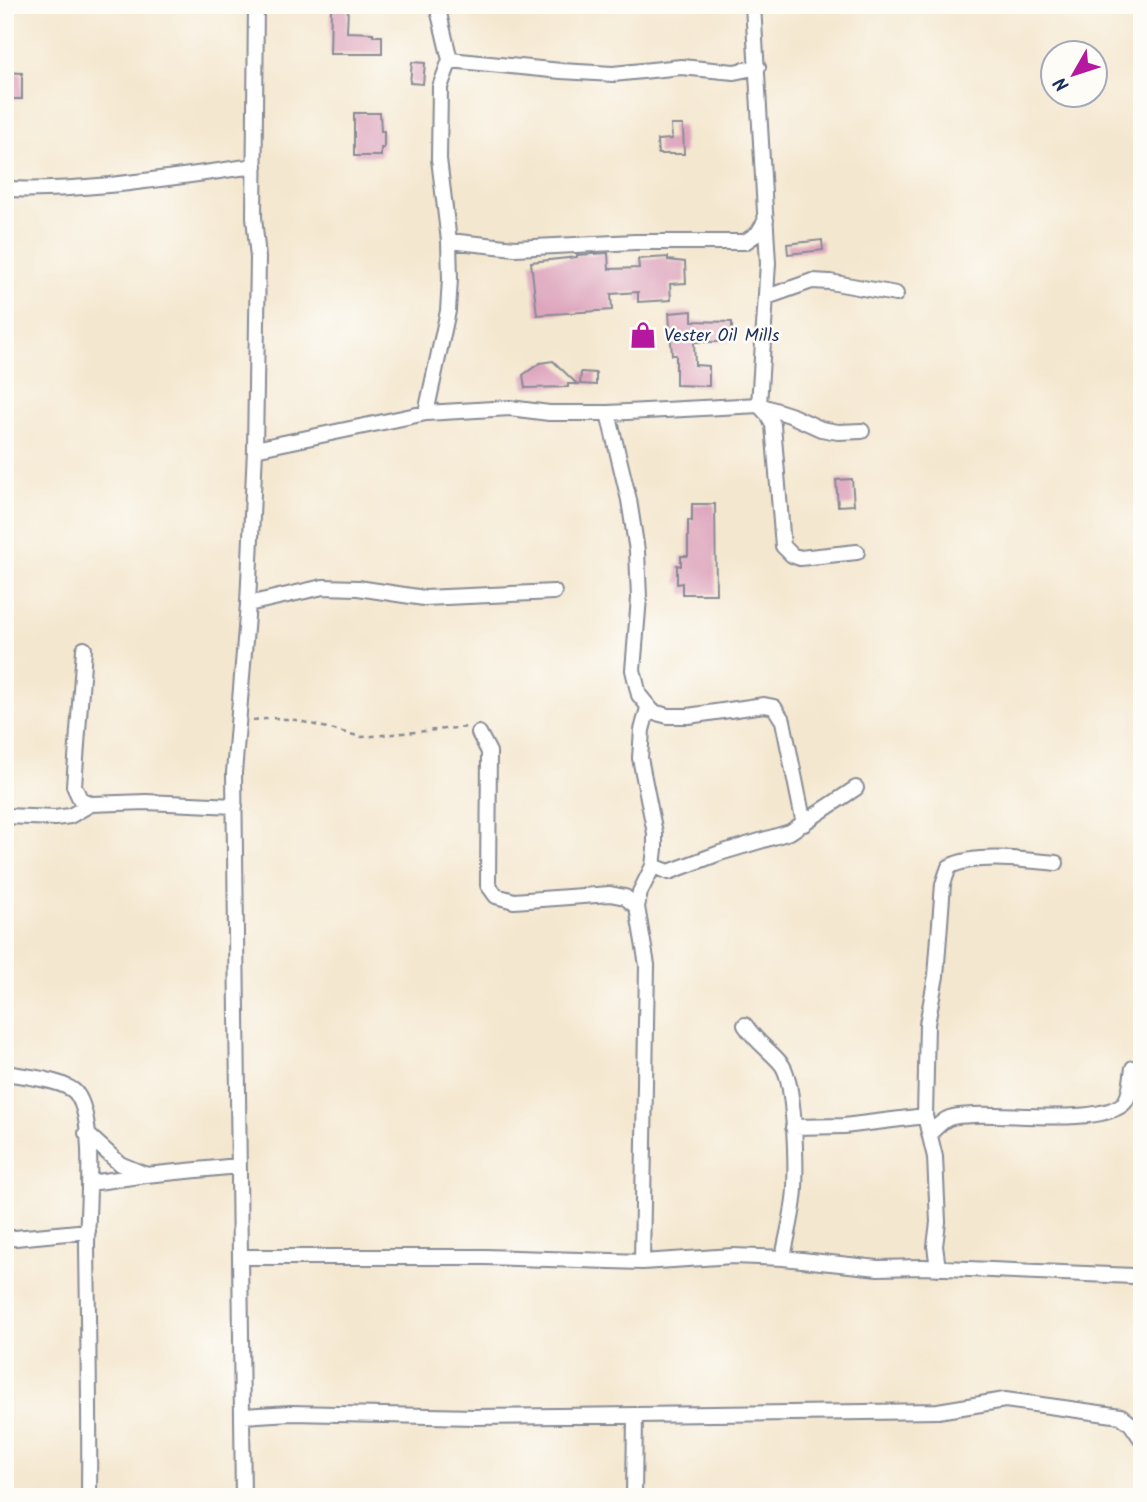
<svg xmlns="http://www.w3.org/2000/svg" width="1147" height="1502" font-family="Kalam,sans-serif">
	<rect width="100%" height="100%" fill="#fdfcf7"/>
	<filter id="ink" filterUnits="userSpaceOnUse"><feTurbulence type="fractalNoise" baseFrequency=".0143" numOctaves="2"/><feDisplacementMap in="SourceGraphic" scale="14" xChannelSelector="R" yChannelSelector="G"/><feConvolveMatrix kernelMatrix="1 2 1 2 8 2 1 2 1" color-interpolation-filters="sRGB"/></filter>
	<filter id="wash" filterUnits="userSpaceOnUse"><feTurbulence type="fractalNoise" baseFrequency=".00686" numOctaves="4" result="noise"/><feDisplacementMap in="SourceGraphic" scale="28" xChannelSelector="R" yChannelSelector="G"/><feGaussianBlur stdDeviation="1.57" result="paint"/><feColorMatrix in="noise" values="0 0 0 0 0 0 0 0 0 0 0 0 0 0 0 0 0 1.4 0 .05"/><feComposite in="paint" operator="in"/></filter>
	<g filter="url(#wash)">
		<rect width="100%" height="100%" fill="#f4e7cf"/>
		<g id="blocks">
			<path fill="#dea6bd" d="M331,7h17l-1,25 26,1v3h9v18h-52z
				M412,62l13,1 -2,21 -13,-1z
				M5,72l17,1v26h-17z
				M354,113h26l1,18h3v17h-3v8h-27z
				M671,125h12l1,29h-26l-1,-14 15,-1z
				M822,240l1,10 -35,4 -1,-10z
				M608,253l1,16 30,-1 -1,-9 30,-2v3l17,2 1,21 -16,1 1,16 -33,2v-10l-27,2 1,16 -75,5 -6,-53 46,-5v-2z
				M692,311v10l40,1v20h-38l1,23 14,1v20l-33,-1v-30h-4l-3,-42z
				M553,361l24,23h-9v3l-43,1 -2,-13 17,-12z
				M581,372l15,1v12l-16,-1z
				M852,479l2,26 -16,1 -2,-26z
				M692,504h23l1,90h-34v-11l-5,1v-19l4,1v-10h7v-36l4,1z"/>
		</g>
	</g>
	<g filter="url(#ink)">
		<use href="#blocks" fill-opacity="0" stroke="#888b96" stroke-width="2"/>
		<g fill="none" stroke-linecap="round" stroke-linejoin="round">
			<defs>
				<path id="street" d="M753,5l15,258 -9,142 9,10 5,10 10,121 9,9 8,3 57,-6
					M450,60l111,11 52,3 68,-7 53,5 24,-5
					M5,189c84,3 167,-12 250,-23
					M449,241l66,7 120,-6h110l13,-9 8,-13
					M767,297l45,-16 18,1 66,12
					M426,413l22,-102 2,-32 -1,-38 -10,-82 1,-72 10,-27 -13,-55
					M608,413l21,87 8,51 2,47 -6,72 6,25 14,17 15,4h20l76,-11 10,2 9,14 21,103
					M255,449l171,-36 84,-5 39,5h59l151,-8 31,10 31,14 17,3 24,-1
					M248,604l75,-17 35,1 66,10 130,-6
					M84,649l-10,137 6,13 11,5 55,-2 89,4
					M479,733l10,19 -1,133 8,11 18,5 96,-7 15,3 12,10
					M5,816l50,2 15,-2 21,-12
					M653,866l16,6 51,-19 70,-21 66,-44
					M5,1073c18,3 60,7 71,20 21,26 11,118 11,153 1,83 3,167 2,251
					M793,1127l51,-1 81,-10
					M86,1133l34,31 24,10
					M930,1133c5,-4 11,-11 17,-14 7,-4 18,-3 26,-4 37,-2 124,10 150,-11 8,-7 8,-25 10,-36
					M90,1183l56,-8 92,-9
					M5,1239l83,-8
					M240,1257h245l157,5 91,-6 50,2c4,-23 11,-46 12,-70 1,-24 0,-105 -13,-123 -11,-14 -25,-22 -37,-40
					M783,1258l95,10 44,-1 212,9
					M642,1262l5,-297 -10,-58 3,-15 13,-26 2,-17v-16l-15,-75 2,-28 6,-22
					M938,1268l-3,-22 3,-24 -3,-65 -10,-41 2,-92 9,-48 7,-92 6,-17c25,-14 77,-7 107,-4
					M243,1416l48,-3 184,4 463,-6 67,-11 116,16 10,8 11,16
					M243,1497l-9,-724 14,-169 7,-155 3,-191 -4,-41 2,-212
					M634,1497l1,-82"/>
			</defs>
			<use href="#street" stroke="#888b96" stroke-width="18"/>
			<path stroke="#888b96" stroke-width="2.5" stroke-dasharray="5 5" stroke-linecap="butt" d="M253,720l23,-2 20,2 66,17 105,-10"/>
			<use href="#street" stroke="#fff" stroke-width="14"/>
		</g>
	</g>
	<defs>
		<symbol id="shop-bare" viewBox="-9 -9 18 18"><path d="M-5-2.5h2.3a2.7 3.5 0 0 1 5.4 0H5L5.5 6h-11ZM-1.5-2.5h3a1.5 2.3 0 0 0-3 0Z" fill="#b5179e" stroke="#fdfcf7" stroke-width="2.5" paint-order="stroke"/></symbol>
	</defs>
	<g fill-rule="evenodd">
		<use href="#shop-bare" x="624" y="316" width="38" height="38"/>
	</g>
	<g text-anchor="middle" stroke-width="5" stroke-linejoin="round" paint-order="stroke">
		<g font-size="18" fill="#1b2f5e" stroke="#fdfcf7" text-anchor="start">
			<text x="664" y="341">Vester Oil Mills</text>
		</g>
	</g>
	<rect width="1147" height="1502" fill="none" stroke="#fdfcf7" stroke-width="28"/>
	<g transform="translate(1074 74) rotate(231)"><circle r="33" fill="#fdfcf7" stroke="#a3aaba" stroke-width="2"/>
	<path d="M0-5L12 26L0 18L-12 26Z" fill="#b5179e"/>
	<text y="-10" font-size="19" font-weight="bold" text-anchor="middle" fill="#1b2f5e">N</text>
	</g>
</svg>
